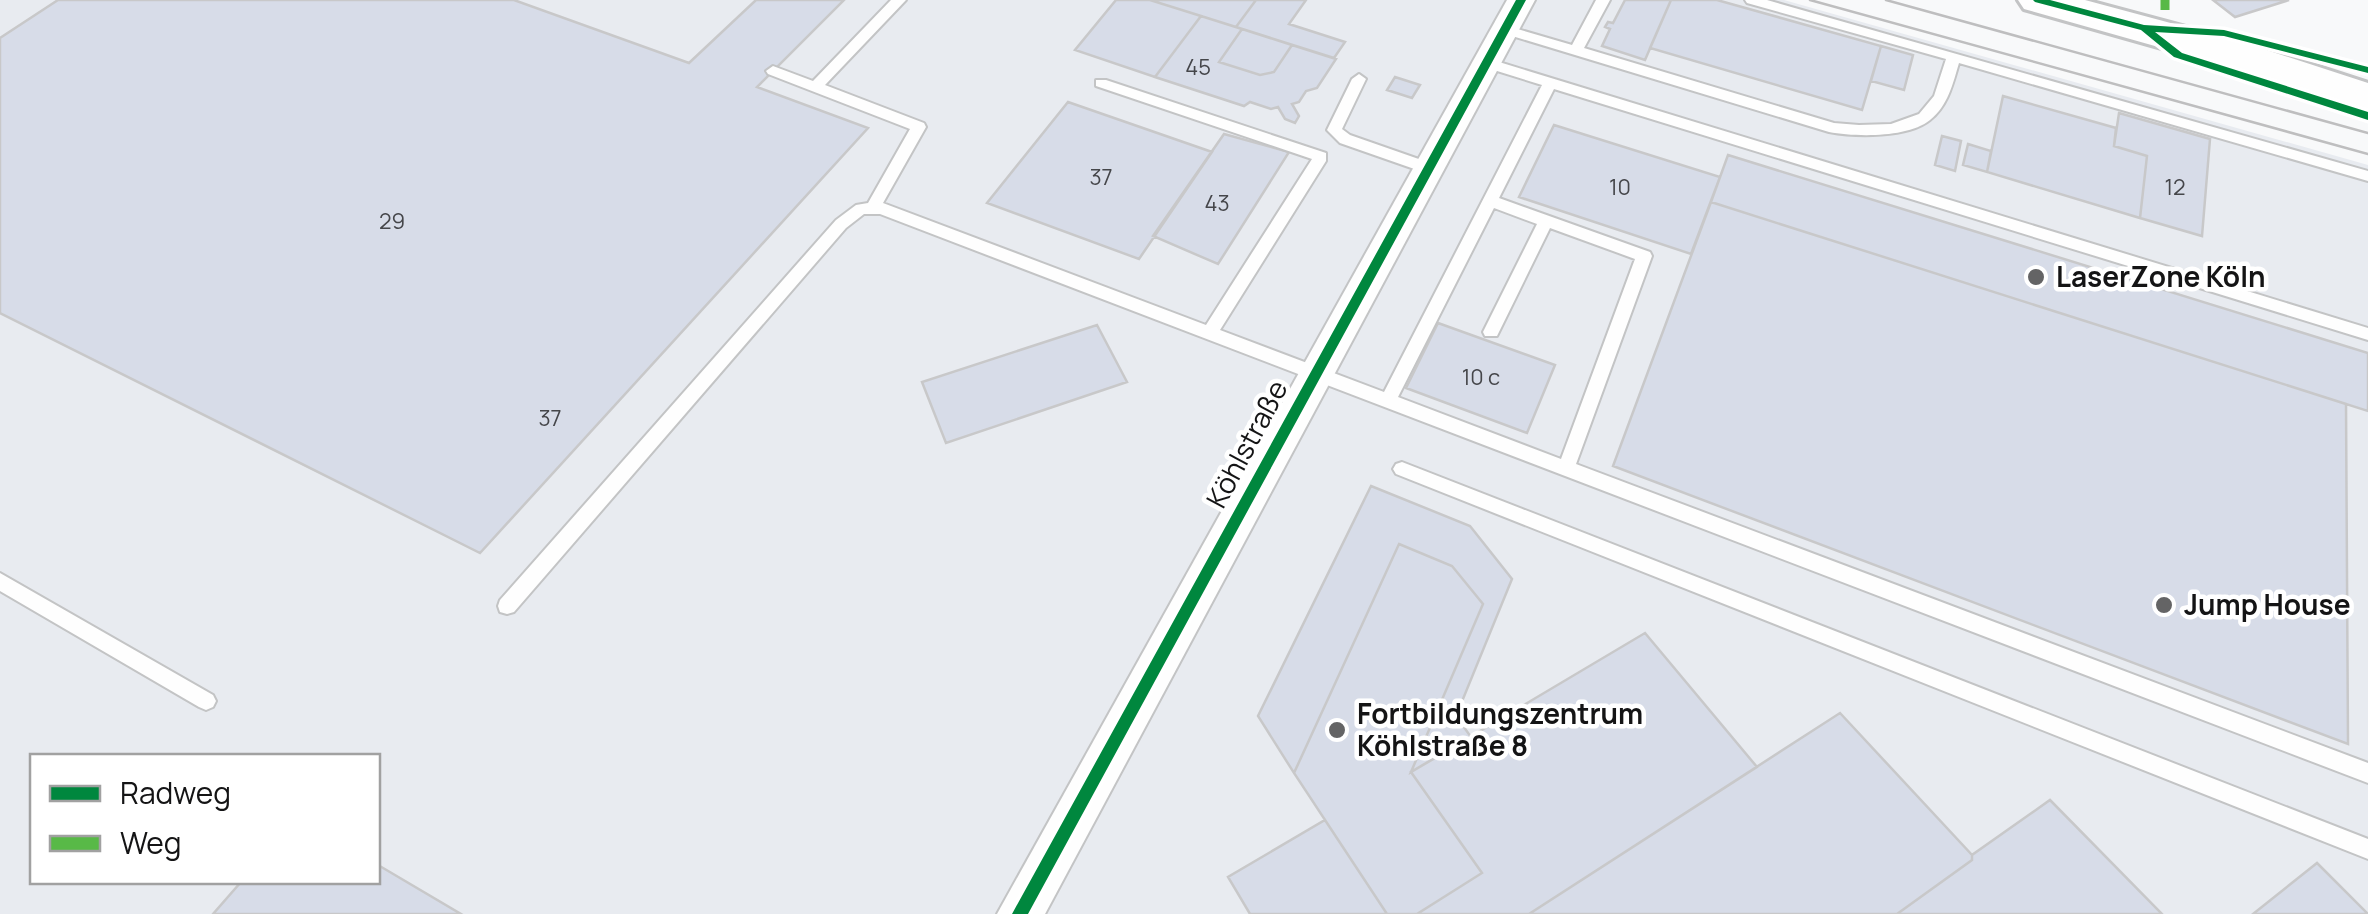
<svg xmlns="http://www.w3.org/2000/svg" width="2368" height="914" font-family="Manrope,sans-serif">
	<rect width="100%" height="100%" fill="#f8f9fa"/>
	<path fill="#e8ebf0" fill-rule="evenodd" d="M0,0h1784l584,165v749h-2368zM32,756h346v126h-346z"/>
	<path fill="#d7dce8" stroke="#c8c8c9" stroke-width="2.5" d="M58,0h456l175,63 67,-63h88l-87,87 111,41 -388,425 -480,-240v-275z
		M1116,0h34l51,16 -46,61 -80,-27z
		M1150,0h106l-20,27z
		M1256,0h50l-17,24 56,18 -11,16 -98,-31z
		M1625,0h46l-26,60 -43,-14 8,-17 -5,-2 3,-5 5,1z
		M1671,0h46l164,46 -19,64 -212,-62z
		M2213,0h76l-54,17z
		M1201,16l41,13 -23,33 41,13 14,-3 18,-27 44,14 -19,29 -11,3 -7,11 -7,2 7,12 -4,7 -10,-4 -7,-12 -7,2 -21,-7 -6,4 -89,-29z
		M1242,29l50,16 -18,27 -14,3 -41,-13z
		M1881,46l32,9 -9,35 -33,-9z
		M1395,77l25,8 -8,13 -25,-8z
		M2003,96l113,32 -2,18 33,10 -7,62 -153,-46z
		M1068,102l144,50 -73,107 -152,-56z
		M2119,113l91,26 -8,97 -62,-18 7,-62 -33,-10z
		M1554,125l166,52 -29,77 -172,-57z
		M1224,134l65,18 -71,112 -65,-28z
		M1942,136l19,5 -6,30 -20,-6z
		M1968,144l23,7 -4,21 -24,-7z
		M1728,155l640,198v58l-657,-209z
		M1711,202l635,202 2,340 -735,-278z
		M1438,323l117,42 -28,68 -121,-45z
		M1097,325l30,57 -181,61 -24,-61z
		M1371,486l99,40 42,53 -56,137 15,21 -60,35 72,-168 -31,-38 -53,-22 -105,229 -36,-57z
		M1399,544l53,22 31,38 -72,168 71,101 -65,41h-30l-93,-141z
		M1645,633l112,134 -228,147h-112l65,-41 -71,-101z
		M1840,713l132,142v5l-75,54h-368z
		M2050,800l112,114h-265l75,-54v-5z
		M1325,820l62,94h-137l-22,-37z
		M2317,863l51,51h-115z
		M378,865l83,49h-248l28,-32h137z"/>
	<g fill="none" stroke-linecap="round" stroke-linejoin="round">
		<defs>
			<path id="lane" d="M891,0h15l-81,85 99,38 2,4 -43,76 323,122 106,-166 -216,-73v-6h10l220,73v8l-106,169 164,62 158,-307 -61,-19 -2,-3 7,-5 882,270v12l-814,-251 -55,109 151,54 2,4 -76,208 792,299v20l-1488,-569h-16l-18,14 -332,384 -7,2 -7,-2 -2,-6 2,-6 336,-380 20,-15 12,-2 42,-74 -142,-55 -2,-3 7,-5 40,15zM1494,208l43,16 -54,108 2,4h12l53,-108 85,31 -74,200 -163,-62z
				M1596,0h14l-26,48 250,75 25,2 32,-1 28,-10 15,-18 12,-37 -199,-56 -2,-3h22l601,171v10l-409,-118c-6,20 -11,43 -29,57 -22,18 -74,17 -101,12l-330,-100 -2,-3 7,-4 68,20z
				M1359,74l7,5 -24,50 8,6 83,29v8h-10l-83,-29 -13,-13 25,-51z
				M1402,462l966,377v20l-972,-385 -3,-5 3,-5z
				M0,573l213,122 3,6 -3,6 -7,3 -7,-3 -199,-116z"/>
			<path id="street" d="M1507,0h28l-490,914h-48z"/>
			<path id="secondary" d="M2018,0h67l160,43 123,40v30l-153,-50 -191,-54z"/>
		</defs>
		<use href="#lane" stroke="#c3c4c5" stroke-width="4"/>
		<use href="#street" stroke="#c3c4c5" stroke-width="4"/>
		<use href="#secondary" stroke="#c3c4c5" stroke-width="6"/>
		<use href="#lane" fill="#fefefe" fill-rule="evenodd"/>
		<use href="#street" fill="#fefefe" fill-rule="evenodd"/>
		<use href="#secondary" fill="#fefefe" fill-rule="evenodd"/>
		<path stroke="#bebebf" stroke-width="2.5" d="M1810,0l558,154
			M1886,0l482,133"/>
		<path stroke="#58b947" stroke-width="9" stroke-dasharray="18 9" stroke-linecap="butt" d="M2165,0v10"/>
		<defs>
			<path id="cycleway" d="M1516,0h10l-498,914h-16z
				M2033,0h17l94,25 80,5 144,37v6l-144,-37 -69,-4 27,21 186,59v8l-194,-63 -33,-27 -106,-28z"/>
		</defs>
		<use href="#cycleway" stroke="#fff" stroke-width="7"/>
		<use href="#cycleway" fill="#00873e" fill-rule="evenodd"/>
	</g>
	<g fill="#646465" stroke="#fff" stroke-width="4">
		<circle cx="2036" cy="277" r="10"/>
		<circle cx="2164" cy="605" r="10"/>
		<circle cx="1337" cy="730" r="10"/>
	</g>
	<g text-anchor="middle" stroke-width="9" stroke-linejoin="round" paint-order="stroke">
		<g font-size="22" fill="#45464a">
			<text x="1198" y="75">45</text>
			<text x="1101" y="185">37</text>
			<text x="1620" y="195">10</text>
			<text x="2175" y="195">12</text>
			<text x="1217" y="211">43</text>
			<text x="392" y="229">29</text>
			<text x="1481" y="385">10 c</text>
			<text x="550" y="426">37</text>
		</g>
		<g font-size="28" font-weight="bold" fill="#141415" stroke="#fff" text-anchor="start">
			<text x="2056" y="287">LaserZone Köln</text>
			<text x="2184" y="615">Jump House</text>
			<text x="1357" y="724">Fortbildungszentrum<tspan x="1357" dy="32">Köhlstraße 8</tspan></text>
		</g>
		<g font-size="28" fill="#141415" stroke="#fff">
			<text transform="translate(1247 444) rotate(-62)" y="10">Köhlstraße</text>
		</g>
	</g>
	<rect x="30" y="754" width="350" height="130" fill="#ffffff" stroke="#a1a1a1" stroke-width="2.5"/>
	<rect x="50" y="786" width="50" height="15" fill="#00873e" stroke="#a1a1a1" stroke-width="2.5"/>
	<text x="120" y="804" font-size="30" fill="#141415">Radweg</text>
	<rect x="50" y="836" width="50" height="15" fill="#58b947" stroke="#a1a1a1" stroke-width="2.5"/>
	<text x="120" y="854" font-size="30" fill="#141415">Weg</text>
</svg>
